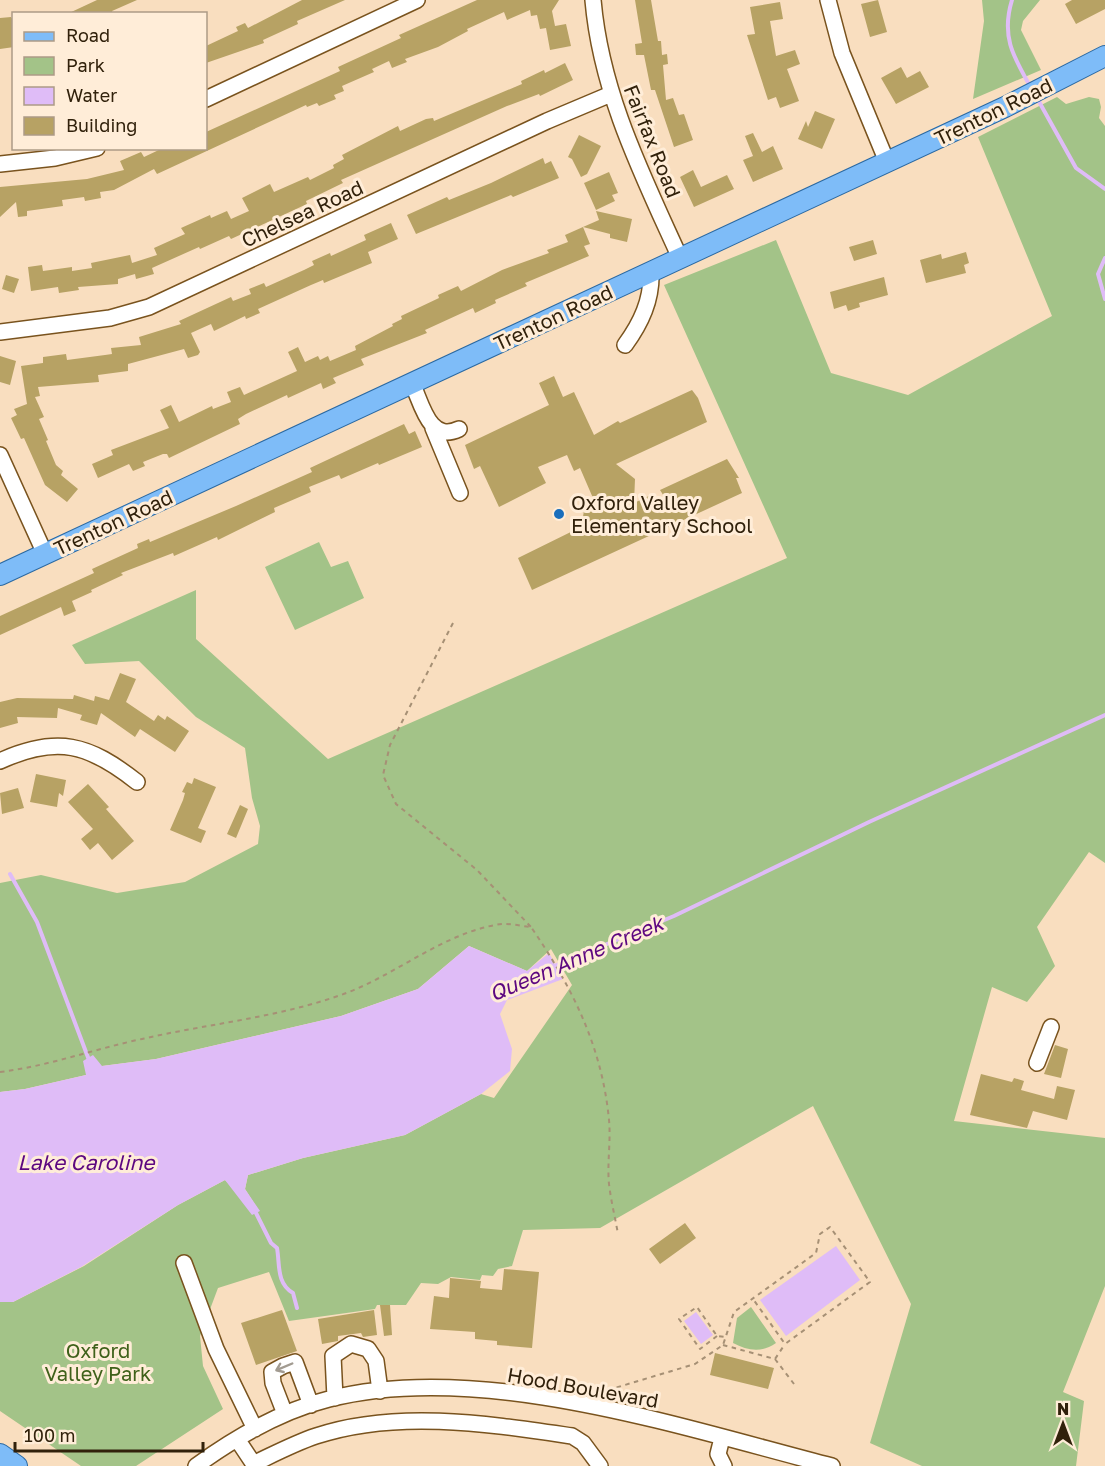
<svg xmlns="http://www.w3.org/2000/svg" width="1105" height="1466" font-family="'Golos Text',sans-serif">
<rect width="100%" height="100%" fill="#f9debf"/>
<path fill="#a3c388" d="M982,0H1040L1023,21L1021,30L1041,70L973,99L984,21Z
M1057,97L1066,104L1089,97L1099,99L1101,107L1099,118L1105,126V863L1089,852L1037,927L1055,966L1027,1002L992,987L954,1121L1105,1138V1286L1063,1392L1084,1401L1076,1466H922L870,1443L911,1304L813,1106L600,1228L523,1230L512,1266L498,1269L493,1276L482,1275L480,1280L451,1277L438,1284L421,1283L406,1305H377L375,1309L289,1321L269,1272L218,1288L200,1336L203,1366L223,1409L136,1466H81L0,1411V1302H13L84,1266L178,1205L225,1180L259,1211L245,1189L248,1175L303,1158L405,1135L481,1094L494,1098L572,985L551,949L527,971L469,946L418,989L341,1016L156,1059L102,1066L86,1075L25,1089L0,1092V883L41,875L117,893L185,882L258,844L260,826L252,798L245,748L196,717L139,661L85,664L72,645L196,590V639L328,759L787,558L664,285L776,240L831,373L908,395L1052,316L978,137Z
M319,542L331,567L348,561L364,598L295,630L265,567Z
M751,1307L776,1343C762,1353 748,1351 733,1343L737,1318Z"/>
<path fill="#dfbcf7" d="M469,946L527,971L549,953L563,979L507,1000L500,1014L512,1049L510,1071L481,1094L405,1135L303,1158L248,1175L245,1189L260,1211L252,1215L225,1180L178,1205L81,1267L13,1302H0V1092L25,1089L86,1075L83,1061L93,1055L102,1066L156,1059L341,1016L418,989Z
M836,1246L860,1280L786,1336L760,1300Z
M696,1312L713,1335L701,1344L684,1321Z"/>
<g fill="none" stroke-linecap="round" stroke-linejoin="round">
<path stroke="#dfbcf7" stroke-width="4" d="M1012,0C1001,36 1013,56 1030,86
M1037,98L1076,168L1105,189
M1105,258L1098,274L1105,299
M10,874L37,922L89,1060
M552,967L674,916L869,822L1105,715
M256,1213L271,1243L277,1248C280,1264 276,1283 293,1293L297,1308"/>
</g>
<path fill="#b7a264" d="M97,0H137L112,11L113,14H67Z
M302,0H345L297,21L298,24L263,40L264,43L206,63V46L238,31L236,27L245,23L248,28Z
M477,0H559L552,11L555,26L566,24L571,46L550,50L546,28L540,29L537,15L531,16L530,10L507,20L504,12L467,29L468,31L438,47L405,59L407,62L392,68L389,61L372,69L374,72L342,86L344,91L334,95L336,99L319,106L317,103L307,107L306,105L157,174L154,169L114,190L100,192L101,198L85,201L84,197L62,200L63,206L27,211V216L18,217L16,202L0,217V187L87,179L124,170L120,161L141,152L144,157L163,148H206V132L340,71L338,67L401,38L399,35Z
M635,0H651L658,41H661L662,55L667,54L668,64L663,65L666,100L673,98L679,115L684,114L693,140L674,147L655,90H651L644,55H636L635,44L642,43Z
M878,0L887,32L870,37L861,4Z
M1072,0H1105V9L1076,24L1065,4Z
M780,2L783,19L770,21L776,56L795,50L800,64L787,69L799,101L780,108L776,97L768,100L747,35L755,34L750,7Z
M11,17L14,22V47L0,49V18Z
M565,63L573,80L540,96L539,94L507,106L341,180L343,183L306,201L307,204L231,239L229,236L200,249L199,247L152,268L154,274L136,279L135,274L118,279V284L78,287L79,290L59,293L58,287L31,291L28,267L42,265L43,271L72,267V271L92,268L91,263L130,255L132,263L157,255L154,248L185,234L181,228L210,215L211,218L227,211L231,219L249,211L242,198L270,184L274,192L308,177L310,180L334,168L333,165L344,159L342,155L398,126L400,131L426,119L433,118L434,121L522,84L521,81L544,70L545,73Z
M901,67L907,78L920,71L929,87L896,104L881,78Z
M815,111L835,119L822,149L798,139L806,121L808,127Z
M753,133L762,152L773,146L783,169L753,182L743,160L753,156L745,136Z
M579,135L601,146L587,174L581,177L572,159L568,157Z
M543,158L545,164L551,161L559,178L513,197L511,195L416,234L407,215L447,197L449,200L491,183Z
M693,170L701,187L727,175L734,189L694,207L680,177Z
M609,172L618,193L612,195L615,201L596,210L584,183Z
M596,211L632,219L627,242L610,238V234L583,227L599,220Z
M391,223L398,239L368,252L372,263L324,283L323,280L311,285L258,309L260,313L246,319L245,316L214,331L211,324L191,333L200,352L198,355L188,358L184,349L128,364V371L98,375L99,382L38,387L40,396L35,397L44,417L39,419L48,440L46,441L56,465L63,471L61,475L78,489L67,502L45,485L24,438L21,439L11,418L17,415L14,409L27,404L21,366L43,363V357L66,354L67,360L105,355L112,354L111,348L141,345L139,337L181,324L179,321L231,297L233,301L251,294L249,289L264,283L266,287L304,270L314,265L312,261L330,253L331,256L366,240L364,235Z
M583,227L590,244L584,246L589,256L525,283L527,286L495,300L496,303L475,313L473,308L425,330L427,333L361,359L364,365L333,378L336,383L323,389L321,383L288,398L287,395L246,414L238,419L240,424L169,458L167,454H163L143,462L145,466L133,471L129,464L98,478L92,464L113,455L111,450L169,428L160,410L171,405L179,422L212,406L213,409L231,402L227,392L240,387L244,395L297,371L288,352L298,347L305,362L318,356L320,360L328,356L330,361L356,350L355,346L393,326L392,324L402,319L401,316L439,298L438,295L458,286L461,291L502,270L549,253L547,250L568,242L565,235Z
M873,240L877,254L854,261L849,247Z
M966,252L969,263L964,265L966,273L926,283L920,260L941,254L942,259Z
M6,275L19,279L14,293L2,289Z
M884,277L888,295L859,303L860,307L848,311L846,305L834,309L830,292Z
M0,356L16,361L10,385L0,382Z
M554,376L563,397L574,392L594,435L618,421L620,423L692,390L698,398L707,422L616,464L635,479L634,503L653,494L672,509L660,490L727,459L739,478H736L742,493L532,590L518,558L587,524L583,517L584,510L596,505L580,468L574,471L567,455L538,467L546,483L499,507L480,466L474,469L465,445L549,405L539,383Z
M404,424L409,434L415,431L422,447L379,465L378,463L341,479L339,475L309,487L311,492L274,508L275,512L218,540L217,537L174,556L173,553L121,573L123,575L91,590L92,592L72,601L76,611L64,616L61,607L0,635V616L94,573L92,569L138,548L137,544L149,539L150,542L236,506L312,472L310,468Z
M120,673L136,679L126,702L154,721L158,715L165,720L167,716L189,731L175,752L140,729L135,737L101,713L97,725L80,720L82,715L58,708L57,718L17,717L18,723L0,728V702L17,698L73,699L74,695L94,701L95,696L109,700Z
M36,774L66,780L63,796L59,793L57,807L30,802Z
M194,778L216,787L198,828L206,831L201,843L170,830L183,800L185,793L182,792L187,782L192,784Z
M88,784L109,807L106,809L134,841L112,860L98,843L90,850L81,839L93,829L68,802Z
M18,788L24,808L2,814L0,793Z
M240,805L248,809L236,838L227,834Z
M1055,1045L1068,1049L1061,1078L1044,1074Z
M981,1074L1012,1082L1014,1078L1024,1081L1021,1090L1054,1099L1057,1086L1075,1090L1067,1120L1033,1111L1027,1128L970,1115Z
M685,1223L696,1238L660,1264L649,1249Z
M504,1269L539,1272L532,1348L497,1345V1341L475,1339V1332L430,1329L434,1296L449,1298L450,1278L481,1281L480,1288L502,1290Z
M380,1305H390L392,1335L384,1336Z
M282,1310L297,1351L256,1365L241,1323Z
M374,1310L377,1335L363,1337L361,1333L338,1336V1341L322,1344L318,1319Z
M715,1353L774,1368L768,1389L710,1375Z"/>
<g fill="none" stroke-linecap="round" stroke-linejoin="round">
<g stroke="#79531e" stroke-width="18">
<path id="minor" d="M593,0C601,93 642,174 680,258
M828,0L842,53L887,162
M206,99L417,0
M0,164L55,158L97,148
M0,332L110,318L149,307L547,121L611,94
M625,345C641,323 652,300 651,272
M412,383C422,404 429,443 459,429
M433,428L460,493
M0,455L45,554
M0,761C57,735 89,744 137,782
M1037,1063L1051,1027
M184,1263L216,1349L255,1429
M335,1398L333,1356L351,1344L368,1349L376,1361L380,1391
M285,1414L273,1383L272,1372L283,1366L295,1362L311,1405
M722,1438L718,1454L724,1466
M237,1439L255,1466
M253,1464C274,1454 295,1443 316,1436C397,1409 490,1424 572,1436L583,1443L600,1466
M196,1466C236,1437 280,1411 329,1399C481,1360 683,1428 832,1466"/>
</g>
<g stroke="#2b69a2" stroke-width="22">
<path id="major" d="M0,575L1005,107L1105,56
M0,1454L17,1466"/>
</g>
<path stroke="#a69075" stroke-width="2" stroke-dasharray="4.5 4.5" stroke-linecap="butt" d="M453,623L390,745L383,775L396,804L477,870L531,927
M0,1072C49,1066 94,1049 142,1039C207,1024 274,1018 338,996C392,978 438,936 495,925C507,922 519,926 531,927C572,987 602,1046 609,1120C611,1141 607,1163 609,1184C611,1201 615,1217 618,1234
M717,1336L700,1349L679,1319L697,1307L717,1336L725,1337
M723,1345L775,1359L785,1344
M775,1359L794,1384
M608,1390L695,1364L723,1345L734,1312L816,1253L820,1234L830,1227L870,1282L785,1344L753,1299"/>
<use href="#minor" stroke="#fff" stroke-width="15"/>
<use href="#major" stroke="#7ebcf8" stroke-width="20"/>
</g>
<defs><path id="oneway-shaft" d="M-6 0H5M1.5-3L5.5 0L1.5 3" fill="none" stroke-width="1.6" stroke-linecap="round" stroke-linejoin="round" transform="scale(1.5)"/></defs>
<use stroke="#a29b91" href="#oneway-shaft" transform="translate(284 1367) rotate(157)"/>
<circle fill="#1a6ebc" stroke="#ffedd8" stroke-width="2" cx="559" cy="514" r="6"/>
<g text-anchor="middle" dominant-baseline="central" stroke-width="6" stroke-linejoin="round" paint-order="stroke">
<g font-size="20" fill="#31210b" stroke="#ffedd8">
<text transform="translate(993 111) rotate(-26)">Trenton Road</text>
<text transform="translate(653 141) rotate(68)">Fairfax Road</text>
<text transform="translate(302 213) rotate(-25)">Chelsea Road</text>
<text transform="translate(553 317) rotate(-25)">Trenton Road</text>
<text transform="translate(113 522) rotate(-25)">Trenton Road</text>
<text transform="translate(583 1387) rotate(10)">Hood Boulevard</text>
</g>
<g font-size="20" fill="#31210b" stroke="#ffedd8" text-anchor="start">
<text x="571" y="502">Oxford Valley<tspan x="571" dy="23">Elementary School</tspan></text>
</g>
<g font-size="20" fill="#3f611a" stroke="#ffedd8">
<text x="98" y="1350">Oxford<tspan x="98" dy="23">Valley Park</tspan></text>
</g>
<g font-size="21" font-style="italic" fill="#5d0780" stroke="#ffedd8">
<text transform="translate(576 958) rotate(-23)">Queen Anne Creek</text>
<text x="86" y="1162">Lake Caroline</text>
</g>
</g>
<rect x="12" y="12" width="195" height="138" fill="#ffedd8" stroke="#ad9b86" stroke-width="1.5"/>
<rect x="24" y="32" width="30" height="9" fill="#7ebcf8" stroke="#ad9b86" stroke-width="1.5"/>
<text x="66" y="42" font-size="18" fill="#31210b">Road</text>
<rect x="24" y="57" width="30" height="18" fill="#a3c388" stroke="#ad9b86" stroke-width="1.5"/>
<text x="66" y="72" font-size="18" fill="#31210b">Park</text>
<rect x="24" y="87" width="30" height="18" fill="#dfbcf7" stroke="#ad9b86" stroke-width="1.5"/>
<text x="66" y="102" font-size="18" fill="#31210b">Water</text>
<rect x="24" y="117" width="30" height="18" fill="#b7a264" stroke="#ad9b86" stroke-width="1.5"/>
<text x="66" y="132" font-size="18" fill="#31210b">Building</text>
<g transform="translate(1063 1424)" stroke="#ffedd8" stroke-width="4.5" paint-order="stroke">
<path d="M0-4.5L10 22L0 15L-10 22Z" fill="#31210b"/>
<text y="-9" font-size="16" font-weight="bold" text-anchor="middle" fill="#31210b">N</text>
</g>
<path d="M15 1442v9h188v-9" fill="none" stroke="#31210b" stroke-width="3"/>
<text x="24" y="1442" font-size="18" fill="#31210b" stroke="#ffedd8" stroke-width="4.5" paint-order="stroke">100 m</text>
</svg>
